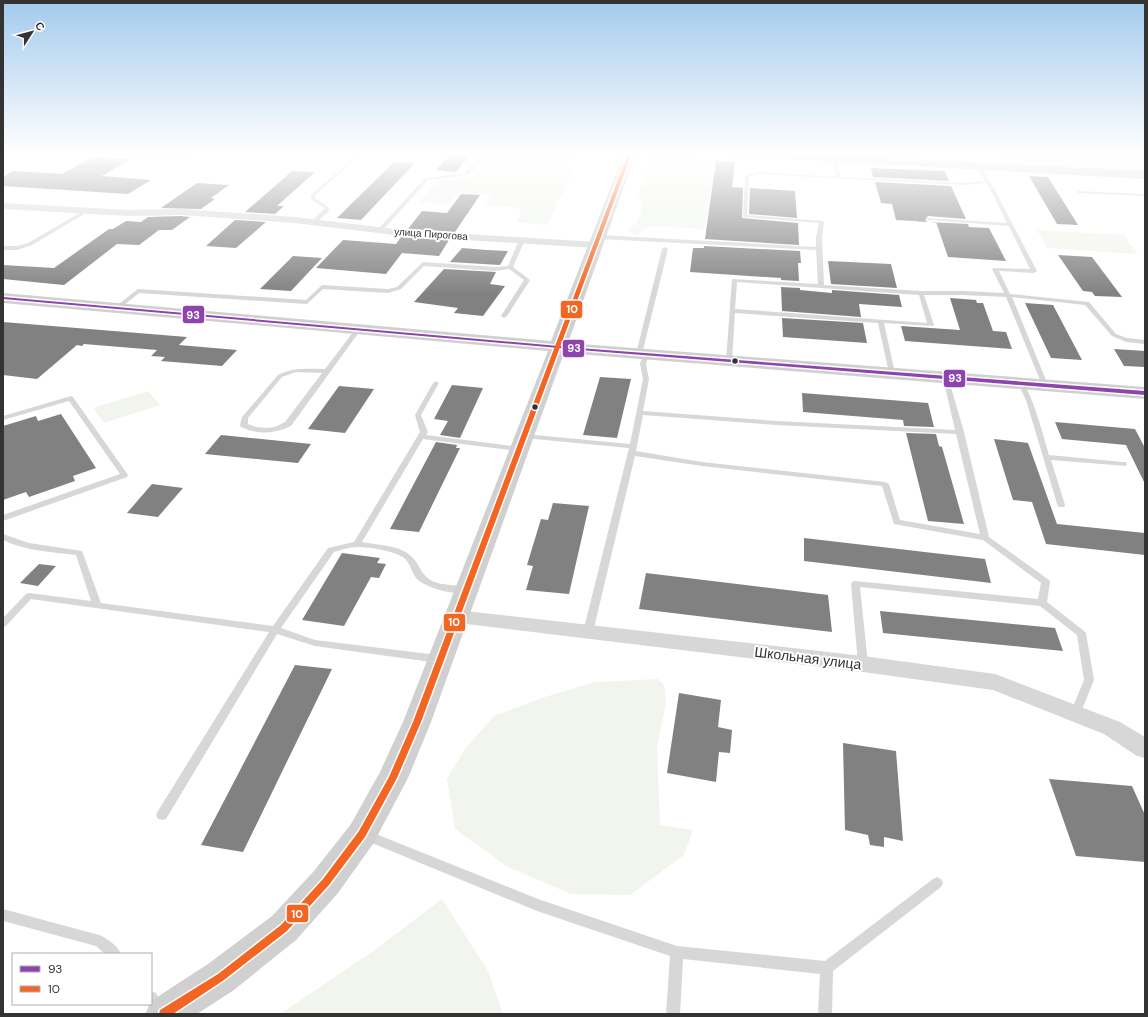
<svg xmlns="http://www.w3.org/2000/svg" width="1148" height="1017" font-family="'DM Sans',sans-serif">
<rect width="100%" height="100%" fill="#fff"/>
<path fill="#f1f5ed" d="M505,153H580L578,156L567,164L568,168L573,171L547,225L516,222L522,208L485,205L492,195L458,193L449,204L420,202L438,180L474,177L492,156Z
M1022,153H1094L1139,155L1145,157V171C1118,170 1030,171 1013,156Z
M659,155L686,157L713,162V191L704,229L655,226L645,228L637,235L627,231C640,220 641,217 642,199L638,196L651,156Z
M1037,230L1124,235L1138,254L1047,248Z
M148,391L160,405L104,423L93,408Z
M658,679L664,685L666,703L657,747L660,825L693,830L684,855L630,895L571,894L508,867L455,829L447,779L465,749L494,716L545,697L595,682Z
M442,899L488,971L503,1014H283V1012L372,952Z"/>
<path fill="#818181" d="M452,153H471L456,172L436,170Z
M93,157L131,159L102,176L151,180L128,194L3,186V177L13,171L62,174Z
M716,161L735,162L732,187L743,188L742,218L798,223L799,245L705,239Z
M394,162L415,163L361,220L337,218Z
M871,168L945,171L949,181L873,177Z
M292,171L315,172L277,206H284L275,214L245,212Z
M1029,176L1048,177L1078,225L1057,224Z
M875,182L951,186L966,219L928,216L925,220L928,222L968,224L969,227L989,228L1006,261L948,257L936,222L896,220L892,204L881,203Z
M197,183L229,185L211,198L215,199L201,209L161,208Z
M750,188L795,191L797,218L749,214Z
M461,194L480,195L455,232L408,229L422,211L447,213Z
M181,216L190,217L172,230H159L139,245L117,244L64,285L3,279V265L54,268L109,229H113L126,221L141,222L148,217Z
M235,220L266,222L236,248L206,246Z
M401,237L449,240L439,256L402,253L386,274L316,268L343,240L396,244Z
M704,246L800,251L801,263H798L799,281L781,280V278L690,272L693,248H704Z
M462,248L487,250L508,251L500,265L450,262Z
M1058,255L1092,257L1122,297L1095,296L1092,292L1083,291Z
M293,256L322,258L291,291L260,289Z
M828,261L891,264L897,288L831,284Z
M444,269L496,272L490,284L505,286L483,316L454,313L458,308L414,302Z
M781,287L800,288V290L832,293V290L899,295L902,307L859,304L861,317L782,311Z
M950,298L976,300L977,303H983L993,331L1006,332L1012,349L905,341L901,326L960,330Z
M1025,303L1053,305L1082,360L1051,358Z
M782,318L863,323L867,343L783,337Z
M3,322L187,337L179,345L237,350L222,366L161,361L165,357L151,356L157,350L84,344L82,346L77,345L37,379L3,375Z
M1114,349L1145,351V367L1124,366Z
M600,377L631,379L617,438L583,435Z
M452,385L483,388L460,438L440,435L448,421L434,419Z
M339,386L374,389L345,433L308,429Z
M802,393L928,403L934,427L904,426L903,420L803,412Z
M61,414L96,468L73,476L75,481L29,497L26,492L3,500V426L36,416L38,421Z
M1055,422L1135,429L1145,448V484L1126,445L1062,439Z
M906,433L936,434L939,446L942,447L964,524L928,521Z
M221,435L311,444L298,463L205,454Z
M994,439L1028,443L1057,524L1145,533V555L1046,544L1032,502L1013,500Z
M436,442L457,445L456,448H460L419,532L390,529Z
M152,484L183,488L158,517L127,513Z
M553,503L589,506L569,594L526,590L533,566L527,565L541,519L548,520Z
M804,538L985,559L991,583L804,561Z
M342,553L380,558L377,563L386,564L379,578L371,577L344,626L302,620Z
M39,564L56,566L38,586L20,583Z
M646,573L828,595L832,632L639,609Z
M880,611L1055,628L1063,651L883,633Z
M295,665L332,669L243,852L201,845Z
M679,693L721,700L718,727L732,730L730,753L719,752L716,782L667,773Z
M843,743L896,751L903,841L884,837V847L870,845L868,835L845,830Z
M1049,779L1132,786L1145,815V862L1076,856Z"/>
<g fill="none" stroke-linecap="round" stroke-linejoin="round">
<path fill="#d7d7d7" fill-rule="evenodd" d="M76,153H96L191,157L193,158L191,159L78,154Z
M359,153H363L315,195V198L329,208L328,212L317,222H313V220L325,208L311,199V195Z
M483,153H487L468,175L428,180L383,230H379V228L425,178L465,173Z
M999,153C1007,152 1017,162 1020,169H1016L1012,162Z
M834,157L836,158L841,177L963,183L985,181L976,166L980,165L996,192L1037,271L1034,273L999,271L1010,294L1089,302L1116,334L1127,338L1145,340V344L1126,342L1112,336L1085,305L1012,297L1048,385L1045,387L1042,385L1006,297L963,295H924L934,325L933,326L884,323L895,373L894,374L892,375L889,373L878,323L735,313L732,361L729,363L726,361L732,279L818,284L816,250L599,239L596,237L599,235L816,247V237L819,223L743,217L745,176L757,172L836,177L832,158ZM757,174L963,185L987,183L1007,223L928,218L926,219L928,220L1009,226L1030,269L993,268L992,269L1004,293L963,291H921L824,285L822,237L824,222L822,221L747,215L749,177ZM737,282L919,295L927,323L735,309Z
M1077,191L1145,194V196L1079,193H1077Z
M85,210L89,211L32,245L17,250H3V246H17L28,243Z
M522,238L525,240L513,267L530,280L507,316L504,318L501,316L524,280L509,269L495,271L424,266L401,289L388,293L323,289L307,304L139,293L119,309L114,308L138,289L306,300L322,285L388,289L397,287L423,262L495,267L508,266L519,240Z
M665,247L668,249L642,354L641,355H637L636,354L662,249Z
M359,326L362,328L291,426C275,434 258,435 241,427L240,425L242,417L278,375C293,367 309,369 325,369L357,327ZM296,372L322,373L285,422L275,427L266,428L256,427L248,424V418L282,377Z
M646,352L649,354L646,364L649,379L643,411L777,421L955,430L943,378L946,376L948,377L964,432L989,537L1049,580L1050,582L1047,602L1084,631L1086,633L1094,680L1079,717L1075,718L1071,717L1070,714L1084,680L1077,635L1040,606L860,587L868,664L866,667L863,668L860,667L858,664L851,584L852,582L855,581L1038,599L1041,583L983,540L894,524L882,486L702,466L635,456L593,632L591,634H585L583,632L629,448L524,438L520,436L524,434L630,444L643,379L640,364L643,354ZM643,415L777,425L956,434L980,534L900,520L889,484L885,482L702,462L636,451Z
M436,381L439,383L421,415L428,432L426,435L519,447L523,449L519,451L423,439L362,542C377,545 401,545 412,557C420,565 421,575 432,581C443,586 456,584 468,588L469,590L468,592C455,596 425,588 416,578C411,571 410,562 403,557C393,551 370,547 358,547C350,547 341,550 334,552L281,628L315,640L438,655L441,656L443,659L441,662L438,663L315,646L277,634L166,819L162,820L158,819L156,815L158,811L269,632L31,599L6,626L3,627V618L26,594L29,593L91,601L76,555C52,552 25,551 3,540V534L29,543L82,551L101,603L273,626L328,548L354,542L420,432L415,415L433,383Z
M1021,382C1031,387 1045,442 1049,455L1123,462H1126L1127,464L1126,466L1051,460L1065,505L1064,507H1058L1026,400L1018,384Z
M71,396L73,397L128,475L127,477L3,521V515L120,474L69,401L3,420V416Z
M366,830L538,899L677,946L825,961L933,879L937,877L941,879L943,883L941,887L833,971L832,1014H818L820,974L683,959L680,1014H666L670,956L537,911L362,839L360,835L362,831Z
M3,909L99,935C107,938 118,946 121,954H105L96,946L3,921Z
M151,991L156,993L167,1014H153L147,1004H151Z"/>
<path fill="#d7d7d7" fill-rule="evenodd" d="M3,203L128,210L181,209L295,217L403,230L596,242L601,245L596,248L403,236L295,223L181,215L128,216L3,209Z
M457,610L863,656L995,674L1120,722L1145,737V758L1137,756L1104,734L993,690L863,672L450,622L447,617L450,612Z"/>
<path fill="#d0d0d0" fill-rule="evenodd" d="M624,153H636L568,343L1145,387V399L564,353L431,722L408,778L373,844L338,893L296,940L234,990L197,1014H145L150,1004H151V1001L208,964L272,916L314,871L351,824L380,772L403,722L548,351L3,303V293L551,341Z"/>
<path fill="#cacaca" fill-rule="evenodd" d="M727,153H788L1145,171V179L733,156L729,155Z"/>
<g stroke="#fff" stroke-width="3">
<path id="bus-1" d="M3,297L592,349L1145,391V395L592,351L3,299Z"/>
</g>
<g stroke="#fff" stroke-width="3">
<path id="bus-2" d="M628,153H632L421,722L397,778L365,837L329,885L287,931L224,980L173,1014H159L160,1010L218,974L281,925L323,879L359,831L389,777L413,722Z"/>
</g>
<use href="#bus-1" fill="#8e44ad" fill-rule="evenodd"/>
<use href="#bus-2" fill="#f26522" fill-rule="evenodd"/>
</g>
<linearGradient id="sky" x2="0" y2="1"><stop stop-color="#a3caec"/><stop offset="0.52" stop-color="#fff"/><stop offset="1" stop-color="#fff" stop-opacity="0"/></linearGradient>
<rect width="1148" height="295" fill="url(#sky)"/>
<g fill="#333" stroke="#fff" stroke-width="1.5">
<circle cx="735" cy="361" r="3.5"/>
<circle cx="535" cy="407" r="3.5"/>
</g>
<g text-anchor="middle" dominant-baseline="central" stroke-width="4" stroke-linejoin="round" paint-order="stroke">
<g font-size="10" fill="#333" stroke="#fff">
<text transform="translate(431 234) rotate(4)">улица Пирогова</text>
</g>
<g font-size="14" fill="#333" stroke="#fff">
<text transform="translate(808 658) rotate(7)">Школьная улица</text>
</g>
</g>
<g stroke="#fff" stroke-width="1.5">
<rect x="560" y="300" width="23" height="19" rx="4" fill="#f26522"/>
<rect x="182" y="305" width="23" height="19" rx="4" fill="#8e44ad"/>
<rect x="562" y="339" width="23" height="19" rx="4" fill="#8e44ad"/>
<rect x="943" y="369" width="23" height="19" rx="4" fill="#8e44ad"/>
<rect x="443" y="613" width="23" height="19" rx="4" fill="#f26522"/>
<rect x="286" y="904" width="23" height="19" rx="4" fill="#f26522"/>
</g>
<g font-size="11" text-anchor="middle" font-weight="bold" fill="#fff">
<text x="572" y="313">10</text>
<text x="193" y="319">93</text>
<text x="574" y="352">93</text>
<text x="955" y="382">93</text>
<text x="454" y="626">10</text>
<text x="297" y="918">10</text>
</g>
<rect width="1148" height="1017" fill="none" stroke="#333333" stroke-width="8"/>
<rect x="12" y="953" width="140" height="52" fill="#ffffff" stroke="#adadad"/>
<rect x="20" y="966" width="20" height="6" fill="#8e44ad" stroke="#adadad"/>
<text x="48" y="973" font-size="12" fill="#333333">93</text>
<rect x="20" y="986" width="20" height="6" fill="#f26522" stroke="#adadad"/>
<text x="48" y="993" font-size="12" fill="#333333">10</text>
<g transform="translate(32 32) rotate(54)" stroke="#ffffff" stroke-width="3" paint-order="stroke">
<path d="M0-3L7 15L0 10L-7 15Z" fill="#333333"/>
<text y="-6" font-size="11" font-weight="bold" text-anchor="middle" fill="#333333">С</text>
</g>
</svg>
